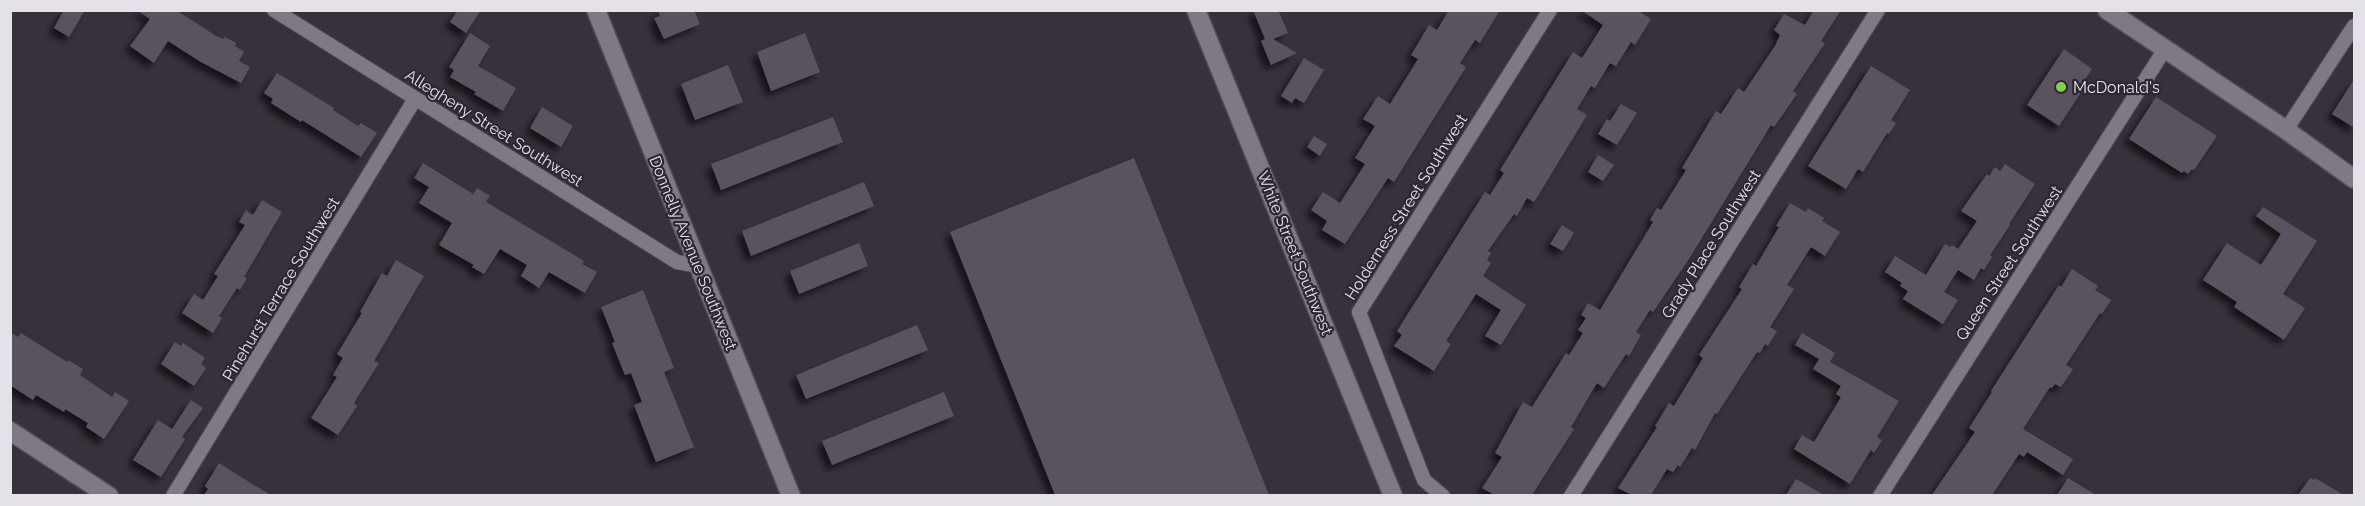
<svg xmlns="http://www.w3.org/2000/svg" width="2365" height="506" font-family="Raleway,sans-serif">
<defs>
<filter id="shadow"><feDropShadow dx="-5.5" dy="5.5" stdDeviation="3" flood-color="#0009"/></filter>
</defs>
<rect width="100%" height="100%" fill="#38313c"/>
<path fill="#5a525e" filter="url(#shadow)" d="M64,10H85L69,37L54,28Z
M137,10H176L216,36L224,39L225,37L236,43L235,46L244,52L239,61L250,67L241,83L201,62L168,41L154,63L130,46L150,19Z
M458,10H481L466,33L450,22Z
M658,10H694L700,24L664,39L654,18L660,16Z
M1253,10H1278L1288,33L1273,39L1297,53L1271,65L1261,41L1265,39Z
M1449,10H1500L1480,43L1475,40L1460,63L1466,67L1394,182L1388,178L1345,244L1322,230L1327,221L1311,210L1323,192L1340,203L1365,164L1355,158L1375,126L1363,119L1378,96L1390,104L1418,59L1411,55L1429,25L1437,30Z
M1581,10H1637L1651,19L1635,45L1631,42L1616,66L1610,63L1595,88L1591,86L1577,109L1587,115L1541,191L1534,202L1527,198L1517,216L1514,214L1488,251L1491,253L1487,260L1491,263L1483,276L1526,305L1501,345L1485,336L1501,310L1476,294L1446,341L1451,344L1434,371L1394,346L1402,335L1397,331L1485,192L1490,195L1504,173L1500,170L1573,52L1582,58L1603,25Z
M1814,10H1841L1821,41L1825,43L1793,91L1797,94L1774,127L1771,125L1689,259L1653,312L1650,310L1636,332L1641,335L1629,356L1626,354L1604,388L1597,383L1571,427L1574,429L1532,495H1494L1482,488L1502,457L1495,453L1523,402L1532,407L1566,353L1569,355L1583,333L1578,330L1586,318L1581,315L1588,303L1600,310L1653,222L1650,220L1657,208L1661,210L1686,170L1682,168L1716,111L1721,114L1738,88L1744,92L1775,46L1780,35L1774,30L1784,14L1805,25Z
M470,33L490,46L478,66L516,88L503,111L474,94L476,92L450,77L454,70L449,67Z
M805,33L820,72L771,91L757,52Z
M2064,49L2092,69L2081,86L2084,88L2059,126L2027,105Z
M1304,58L1324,70L1304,103L1295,98L1292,103L1281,96Z
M728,65L743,102L695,120L681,84Z
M1871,66L1910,90L1891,120L1896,123L1889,134L1887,133L1863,172L1858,169L1846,189L1808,166Z
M277,73L334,108L333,110L358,126L361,123L377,133L361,157L302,120L301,122L271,103L273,99L264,93Z
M2355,78V128L2332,114Z
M2156,97L2217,136L2194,170L2192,169L2188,174L2184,171L2182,173L2129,139Z
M1621,104L1637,113L1617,145L1598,134L1607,119L1610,121Z
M542,107L573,126L561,147L530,128Z
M833,117L843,142L721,190L711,164Z
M1314,136L1327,144L1320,156L1307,147Z
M1598,155L1614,165L1603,181L1588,172Z
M1134,158L1269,495H1055L950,232Z
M423,163L473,194L477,188L490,196L486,202L584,261L582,264L597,272L585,293L549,272L539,288L521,276L527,265L500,249L484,274L472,267L474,265L439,245L452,223L419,203L429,187L414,178Z
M2005,164L2035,184L2009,224L2010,225L1990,255L1992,257L1984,270L1981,268L1974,280L1958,270L1944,292L1958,300L1943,324L1903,299L1908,291L1900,286L1902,283L1885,272L1895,256L1926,275L1945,244L1950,247L1952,245L1958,249L1977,221L1961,211L1987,174L1989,176L1995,167L2000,171Z
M864,182L874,206L751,256L742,231Z
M262,200L282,212L244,277L247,278L240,290L237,288L219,316L222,318L213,333L182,313L194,294L203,300L218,276L214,274L245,225L239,222L246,210L253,215Z
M1790,203L1806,212L1808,208L1824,218L1822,221L1840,232L1825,256L1811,247L1787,285L1794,289L1770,327L1777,331L1768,346L1765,344L1760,353L1757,352L1717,414L1715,413L1695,450L1692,448L1680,467L1678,465L1673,472L1667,469L1651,495H1632L1618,488L1657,427L1655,426L1669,403L1674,406L1703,358L1699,355L1742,289L1739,287L1753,264L1756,266L1779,227L1776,226Z
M2263,207L2317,241L2283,294L2305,308L2284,340L2234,307L2237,302L2203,280L2227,243L2261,265L2281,234L2256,216Z
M1562,225L1574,233L1563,251L1550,244Z
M859,243L868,266L799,294L790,271Z
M396,260L424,276L374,361L379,363L354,403L357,406L338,435L311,418L337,377L333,375L343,358L337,354L362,313L360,312L382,273L387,276Z
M2072,269L2098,286L2095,290L2111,300L2102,314L2100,313L2066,365L2073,369L2061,387L2055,384L2052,388L2050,387L2023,429L2073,459L2063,475L2027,452L2024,457L2019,454L1992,495H1932L1975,432L1969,428L1992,392L1991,391L2059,285L2061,287Z
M643,290L674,368L664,372L694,447L656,462L634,405L642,402L631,373L625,375L612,343L615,342L601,307Z
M917,325L928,350L806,399L796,375Z
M10,332L18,337L21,333L67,362L68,360L83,369L80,375L112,397L115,392L129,401L104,439L86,427L88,423L65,409L64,412L36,395L33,400L10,385Z
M1802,333L1835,353L1830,362L1899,401L1877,437L1882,440L1874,453L1871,450L1850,484L1794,449L1802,435L1814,442L1841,397L1836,394L1841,386L1813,369L1819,359L1795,345Z
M175,342L181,346L183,343L205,358L201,364L206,368L194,386L161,364Z
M944,392L954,416L832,465L822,441Z
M191,400L203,408L182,437L185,439L161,477L133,460L158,420L172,429Z
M219,463L244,479L271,495H204L208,489L205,486Z
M2068,478L2096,495H2057Z
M2310,478L2314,480L2315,478L2344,495H2298Z
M1796,479L1824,495H1786Z"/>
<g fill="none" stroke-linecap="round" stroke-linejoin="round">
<g stroke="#534d56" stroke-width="16">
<path id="street" d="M274,10L677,262L699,266
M2286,130L2354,26
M173,496L415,99
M1443,496L1424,480L1359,312L1550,10
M1571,496L1878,10
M1880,496L2165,49"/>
</g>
<g stroke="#534d56" stroke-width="21">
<path id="secondary" d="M596,10L791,496
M1196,10L1393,496
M2107,10L2286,130L2354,179
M10,431L109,496"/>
</g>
<use href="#street" stroke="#817885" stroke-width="14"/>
<use href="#secondary" stroke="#817885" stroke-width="18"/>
</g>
<circle fill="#84d04e" stroke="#2e2732" stroke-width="2" cx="2061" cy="87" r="6"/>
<g text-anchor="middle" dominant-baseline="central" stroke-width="4.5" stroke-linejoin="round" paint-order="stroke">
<g font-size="16" fill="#e5e1e8" stroke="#2e2732" text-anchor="start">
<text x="2073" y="87">McDonald's</text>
</g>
<g font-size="16" fill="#e5e1e8" stroke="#2e2732">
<text transform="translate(494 128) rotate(32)">Allegheny Street Southwest</text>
<text transform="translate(1406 207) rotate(-58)">Holderness Street Southwest</text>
<text transform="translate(1711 244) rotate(-58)">Grady Place Southwest</text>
<text transform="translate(693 253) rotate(68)">Donnelly Avenue Southwest</text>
<text transform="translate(1295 253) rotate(68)">White Street Southwest</text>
<text transform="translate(2009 263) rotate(-57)">Queen Street Southwest</text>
<text transform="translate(281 289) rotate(-59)">Pinehurst Terrace Southwest</text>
</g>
</g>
<rect width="2365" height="506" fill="none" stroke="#e5e1e8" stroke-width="24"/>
</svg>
